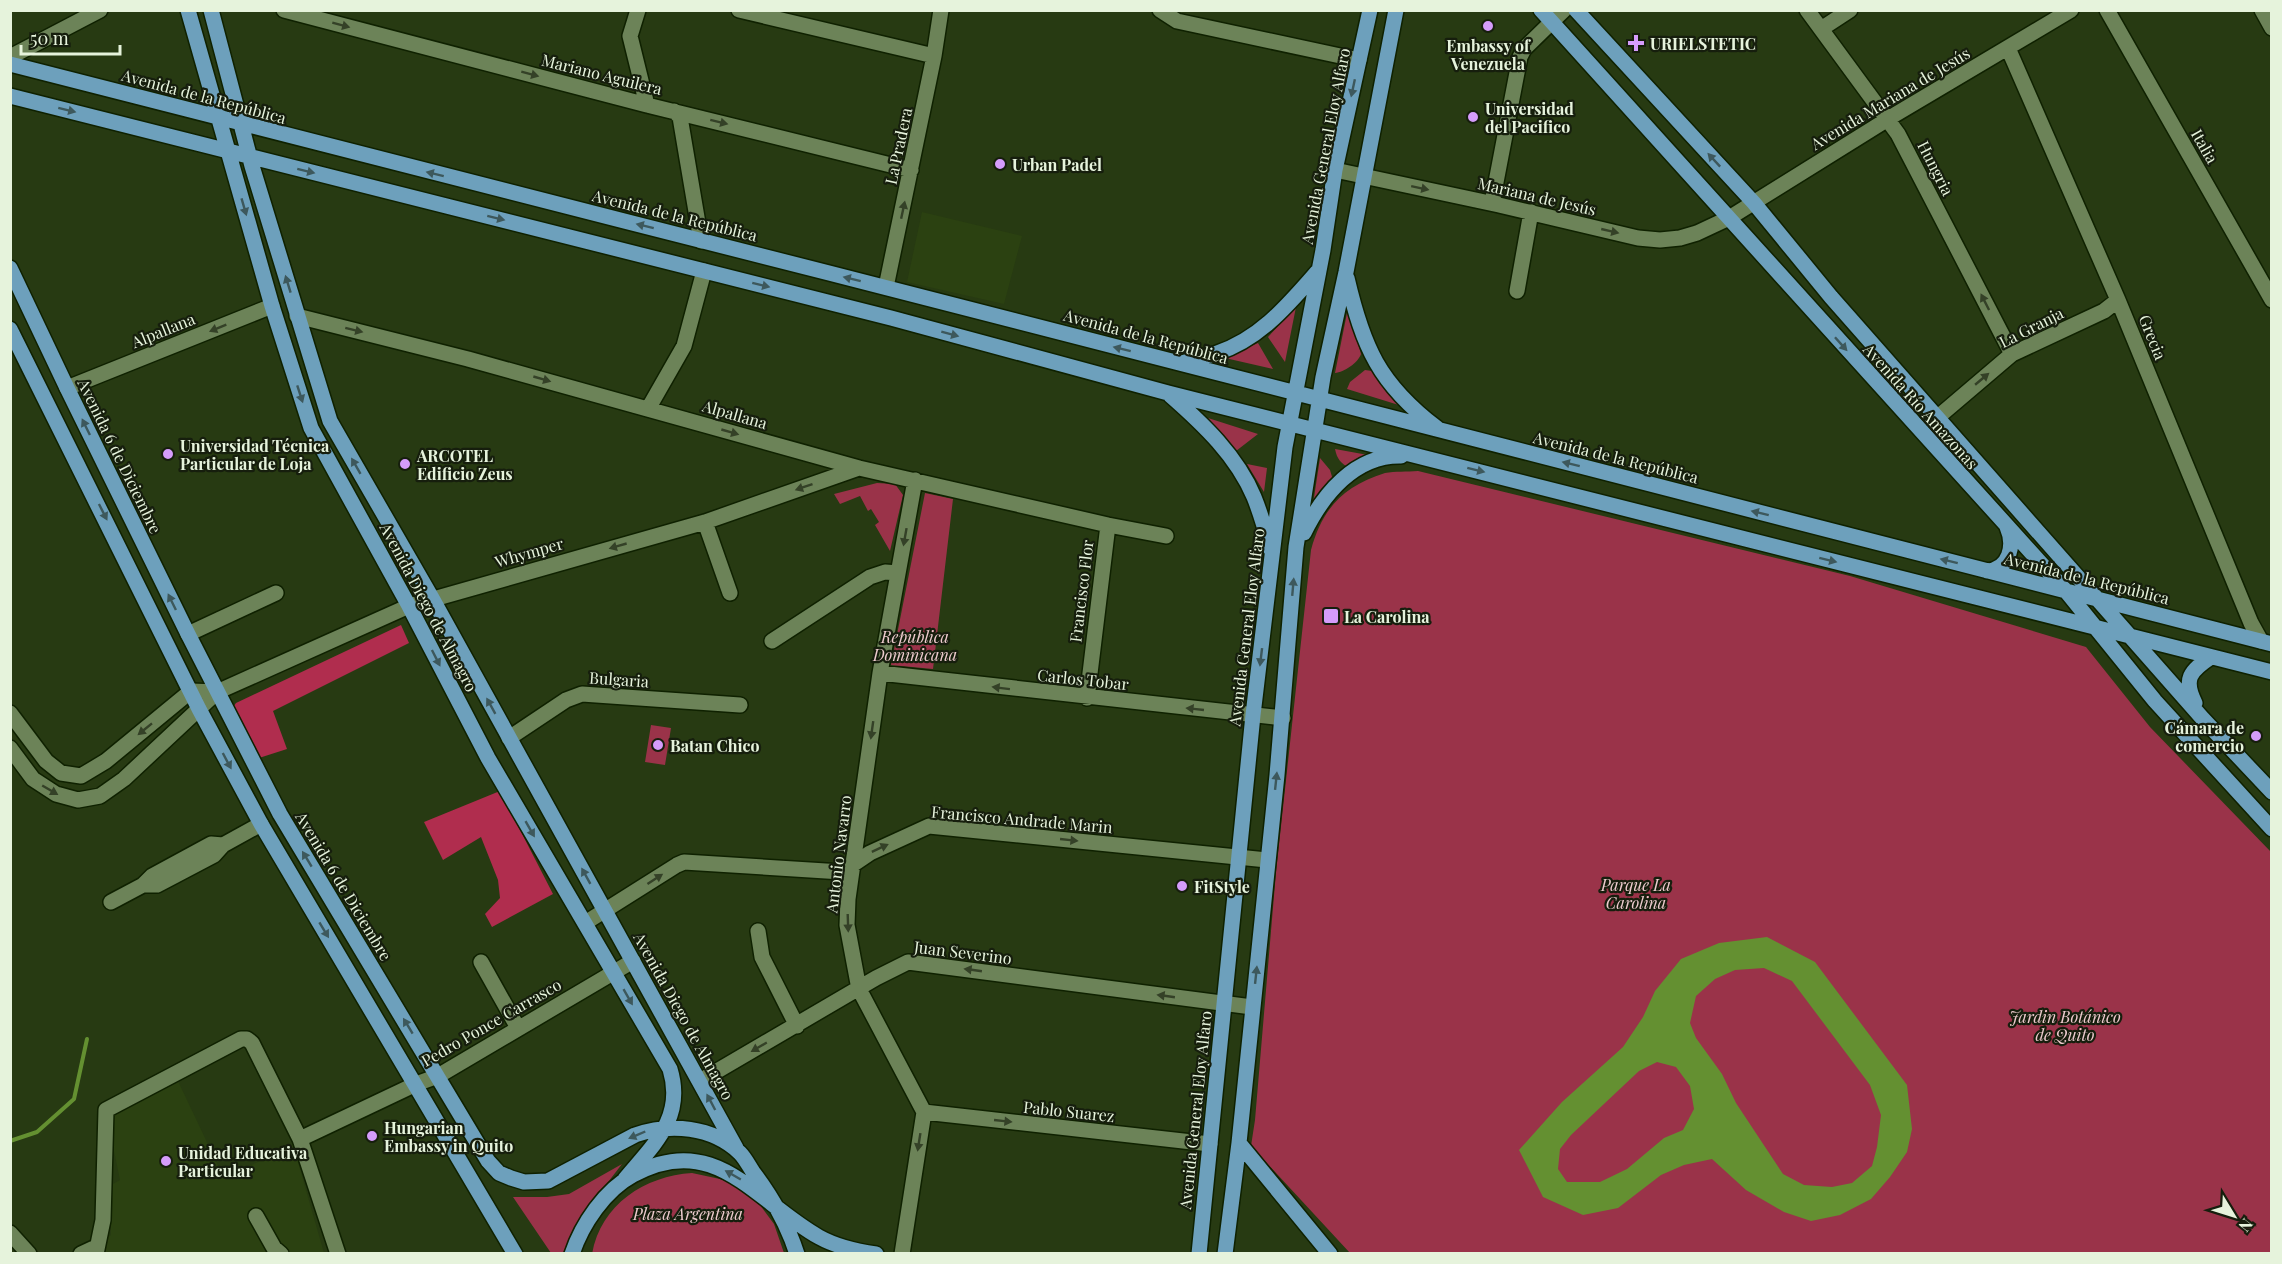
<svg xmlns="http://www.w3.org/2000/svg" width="2282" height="1264" font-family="'Playfair Display',serif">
<rect width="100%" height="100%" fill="#273a12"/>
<path fill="#2b4111" d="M922,212L1022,236L1004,304L907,282Z
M177,1079L224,1178L293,1145L324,1253L100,1254L105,1239L111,1235V1185L120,1180L107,1117Z"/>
<path fill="#9a3349" d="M1296,307L1285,362L1268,337Z
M1348,308L1361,354C1358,363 1344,372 1335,373Z
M1258,343L1273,369L1225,358Z
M1365,370L1372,371L1402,406L1347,389L1350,382Z
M1208,418L1258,434L1236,451Z
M1335,449L1379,457L1350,468C1341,464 1337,459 1335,449Z
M1320,458L1330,470L1333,480L1313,504Z
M1247,464L1267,468L1264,492Z
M1418,471L1850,576L2086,647L2150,727L2271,852V1253H1350L1251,1146L1255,1120L1276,872L1311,550C1322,509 1343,486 1385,473C1395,471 1407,472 1418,471Z
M877,483L895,484L903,495L890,551L875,525L879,522L871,509L868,511L860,496L840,504L834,494Z
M925,493L953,499L933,669L891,665Z
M651,725L671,728L665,765L645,762Z
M622,1164L578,1221L563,1253H551L513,1197H547L569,1194Z
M692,1173L720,1179L734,1184L757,1201L774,1224L784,1253L592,1254C601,1204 645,1176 692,1173Z"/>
<path fill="#b02d4e" d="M401,625L409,643L273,711L287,749L259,758L231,710L236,703Z
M500,791L553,894L492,927L485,914L500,898L498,880L481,837L443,860L424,822Z"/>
<path fill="#649031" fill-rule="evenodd" d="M1767,937L1815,962L1907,1085L1912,1129L1907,1152L1890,1177L1871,1199L1840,1215L1811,1221L1784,1212L1746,1190L1712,1159L1684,1165L1661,1175L1618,1208L1583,1215L1543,1197L1519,1150L1562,1102L1623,1047L1643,1017L1655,991L1681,959L1719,943ZM1764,968L1792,981L1870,1085L1881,1115L1877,1147L1872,1166L1852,1183L1832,1187L1804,1185L1783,1174L1736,1103L1722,1074L1696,1038L1690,1023L1696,996L1715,979L1735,970ZM1657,1062L1676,1067L1690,1086L1694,1109L1683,1130L1664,1138L1627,1169L1600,1182H1567L1558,1169L1560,1149L1571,1135L1639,1071Z"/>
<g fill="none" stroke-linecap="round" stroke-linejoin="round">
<path stroke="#649031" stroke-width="4" d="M10,1141L37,1132L74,1099L87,1039"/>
<g stroke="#0f2100" stroke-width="18">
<path id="minor" d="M284,10L647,105L911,170
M638,10L630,36L647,105
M739,10L934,56
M1160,10L1177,21L1359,60
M1807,10L1898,134L2012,354
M2107,10L2272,300
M2262,10L2272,28
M1821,29L1850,10
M2008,48L2118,300L2251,623L2261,641
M10,57L100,10
M674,111L680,117L681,123L701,241
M1335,170L1499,205L1638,238L1660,240L1680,238L1697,233L1729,218L1896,114L2071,10
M1492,203L1520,57L1524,49L1564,10
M886,287L934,56L941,10
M1517,291L1531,212
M297,316L468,359L859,468L1108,525L1166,536
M67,388L272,306
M648,409L684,346L704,271
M1938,417L2012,354L2104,311L2118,300
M705,522L730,593
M188,634L276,593
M772,641L870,577L885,572L898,573
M880,673L1283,718
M1087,698L1108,525
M10,713L46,761L61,773L81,776L106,761L191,691L217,692
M509,738L566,700L582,694L740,705
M10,748L33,779L56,794L78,800L100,796L124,779L217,692L409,606L705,522L859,468
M143,885H157L214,855L223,845L261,824
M111,902L143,885L152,876L211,844L223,845
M585,923L677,865L684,862L842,872L870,853L929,826L1267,860
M758,931L762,957L797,1026
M481,962L518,1028
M700,1081L876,978L908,962L1252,1007
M924,1112L1210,1144
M300,1139L416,1084L438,1076L633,961
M256,1216L274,1248L281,1254
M10,1233L29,1254
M81,1254L96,1247
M96,1254L103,1220L106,1110L241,1039H247L252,1043L300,1139L338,1254
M902,1254L924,1112L859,989L847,925L848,899L880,673L915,480"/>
</g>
<g stroke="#0f2100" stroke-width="18">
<path id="major" d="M188,10L272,306L311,428L409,606L488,758L670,1069C685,1118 653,1145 625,1179
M211,10L252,166L330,421L432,598L736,1148
M1541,10L2066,591L2155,701L2272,829
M1576,10L1754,203L1831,297L2203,719L2272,792
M10,64C282,136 556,203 829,273C1310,396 1790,521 2272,644
M10,96L891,318L1168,393L2272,672
M10,268L67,388L188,634L280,814L488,1161L499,1173L511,1178L524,1182L548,1181L635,1135C670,1123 712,1126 740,1153C745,1158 749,1166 753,1172C772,1197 787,1223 797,1254
M1347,278C1363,347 1379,384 1437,428
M10,329L199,709L261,824L515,1254
M1181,363C1193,360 1205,357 1217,353C1260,339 1288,305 1317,272
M1170,395C1203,424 1237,456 1254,497C1261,514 1266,532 1271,550
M1304,533C1323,494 1355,455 1401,456
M1987,571C2010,569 2015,545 2007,527
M2195,703C2183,679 2190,671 2211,657
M1239,1143L1330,1254
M572,1254C582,1224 605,1190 633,1175C715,1130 755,1201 819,1237C837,1247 855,1251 876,1254
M1199,1254L1253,715L1285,447L1323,250L1335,170L1370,10
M1225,1254L1239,1143L1277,775L1296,547L1323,377L1346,272L1396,10"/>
</g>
<use href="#minor" stroke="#6c8358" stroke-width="15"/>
<use href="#major" stroke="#6da0bc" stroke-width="15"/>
</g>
<defs><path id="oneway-solid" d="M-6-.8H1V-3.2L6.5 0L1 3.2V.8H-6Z" transform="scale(1.5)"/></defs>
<g fill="#344127">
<use href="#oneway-solid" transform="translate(341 25) rotate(15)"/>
<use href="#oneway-solid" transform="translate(530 74) rotate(15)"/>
<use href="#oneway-solid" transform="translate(719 122) rotate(14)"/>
<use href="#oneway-solid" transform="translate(1420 188) rotate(12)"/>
<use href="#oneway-solid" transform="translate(903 210) rotate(-78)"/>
<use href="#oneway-solid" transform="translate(1610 231) rotate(13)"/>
<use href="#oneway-solid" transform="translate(1985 302) rotate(-117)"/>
<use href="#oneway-solid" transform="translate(218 328) rotate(158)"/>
<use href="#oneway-solid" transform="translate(354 330) rotate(14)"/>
<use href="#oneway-solid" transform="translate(542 379) rotate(16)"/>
<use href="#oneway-solid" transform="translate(1982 379) rotate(-40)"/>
<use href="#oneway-solid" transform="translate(730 432) rotate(16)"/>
<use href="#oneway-solid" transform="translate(804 487) rotate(161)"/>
<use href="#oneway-solid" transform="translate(905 537) rotate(100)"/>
<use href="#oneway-solid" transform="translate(618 546) rotate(164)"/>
<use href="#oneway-solid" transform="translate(1001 688) rotate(-173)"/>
<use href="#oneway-solid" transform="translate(1195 709) rotate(-174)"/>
<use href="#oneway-solid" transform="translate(145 729) rotate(141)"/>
<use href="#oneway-solid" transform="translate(872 730) rotate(98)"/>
<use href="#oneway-solid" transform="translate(50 790) rotate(30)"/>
<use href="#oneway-solid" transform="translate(1069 840) rotate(6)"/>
<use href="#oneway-solid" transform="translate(880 848) rotate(-25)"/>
<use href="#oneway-solid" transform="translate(655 879) rotate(-33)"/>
<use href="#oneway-solid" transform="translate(848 923) rotate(88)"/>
<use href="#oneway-solid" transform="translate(973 970) rotate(-172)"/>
<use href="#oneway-solid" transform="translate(1166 996) rotate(-172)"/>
<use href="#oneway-solid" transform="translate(759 1047) rotate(150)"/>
<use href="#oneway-solid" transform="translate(1003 1121) rotate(6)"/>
<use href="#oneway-solid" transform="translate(919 1142) rotate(99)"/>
</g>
<g fill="#3d585c">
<use href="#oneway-solid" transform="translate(1353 88) rotate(102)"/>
<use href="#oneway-solid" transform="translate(67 110) rotate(14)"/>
<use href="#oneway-solid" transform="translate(1714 160) rotate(-133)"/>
<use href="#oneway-solid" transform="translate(306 171) rotate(14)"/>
<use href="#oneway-solid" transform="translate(435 174) rotate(-166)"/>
<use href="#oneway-solid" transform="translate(244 207) rotate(74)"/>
<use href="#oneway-solid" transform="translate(496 218) rotate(14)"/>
<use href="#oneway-solid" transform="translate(645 226) rotate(-166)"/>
<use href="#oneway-solid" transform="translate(852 279) rotate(-166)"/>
<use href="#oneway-solid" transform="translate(288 284) rotate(-107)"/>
<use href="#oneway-solid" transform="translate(761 285) rotate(14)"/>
<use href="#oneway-solid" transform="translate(950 334) rotate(15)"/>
<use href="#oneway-solid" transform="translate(1841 344) rotate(48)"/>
<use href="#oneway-solid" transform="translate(1122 349) rotate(-166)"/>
<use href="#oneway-solid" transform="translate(300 394) rotate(72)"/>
<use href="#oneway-solid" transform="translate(86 427) rotate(-116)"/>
<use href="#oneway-solid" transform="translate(1571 464) rotate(-166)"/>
<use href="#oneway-solid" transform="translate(356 466) rotate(-120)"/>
<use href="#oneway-solid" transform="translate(1476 470) rotate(14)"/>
<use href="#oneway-solid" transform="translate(103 512) rotate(63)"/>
<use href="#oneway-solid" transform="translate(1760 513) rotate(-166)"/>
<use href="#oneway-solid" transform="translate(1828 560) rotate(14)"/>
<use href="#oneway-solid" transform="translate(1949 561) rotate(-166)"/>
<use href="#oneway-solid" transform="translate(1293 587) rotate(-85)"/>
<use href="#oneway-solid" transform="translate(172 602) rotate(-116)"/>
<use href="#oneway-solid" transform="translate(1261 657) rotate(97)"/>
<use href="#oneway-solid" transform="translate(436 658) rotate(63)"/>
<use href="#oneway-solid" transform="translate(491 706) rotate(-119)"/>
<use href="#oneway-solid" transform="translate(227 761) rotate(62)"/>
<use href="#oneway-solid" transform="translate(1276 781) rotate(-84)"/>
<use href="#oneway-solid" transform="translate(530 829) rotate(60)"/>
<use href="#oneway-solid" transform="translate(307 859) rotate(-121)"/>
<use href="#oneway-solid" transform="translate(586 876) rotate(-119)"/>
<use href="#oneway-solid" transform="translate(324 930) rotate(59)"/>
<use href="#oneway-solid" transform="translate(1256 975) rotate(-84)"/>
<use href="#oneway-solid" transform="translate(628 997) rotate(60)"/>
<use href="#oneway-solid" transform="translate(408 1026) rotate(-121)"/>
<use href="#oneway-solid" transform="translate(711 1102) rotate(-118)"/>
<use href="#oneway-solid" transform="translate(637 1135) rotate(157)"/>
<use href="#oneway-solid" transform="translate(733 1175) rotate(-150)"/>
</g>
<g fill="#d59cfb" stroke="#161e0d" stroke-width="2">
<circle cx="1488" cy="26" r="6"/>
<path d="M1633 34h6v6h6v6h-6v6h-6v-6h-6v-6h6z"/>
<circle cx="1473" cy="117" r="6"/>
<circle cx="1000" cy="164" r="6"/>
<circle cx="168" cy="454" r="6"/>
<circle cx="405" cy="464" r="6"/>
<rect x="1323" y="608" width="16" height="16" rx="3"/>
<circle cx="2256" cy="736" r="6"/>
<circle cx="658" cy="745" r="6"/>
<circle cx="1182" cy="886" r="6"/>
<circle cx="372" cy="1136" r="6"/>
<circle cx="166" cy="1161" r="6"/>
</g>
<g text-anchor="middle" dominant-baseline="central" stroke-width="4.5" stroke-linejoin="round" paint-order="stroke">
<g font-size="16" font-weight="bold" fill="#e6f3dc" stroke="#161e0d" text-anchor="start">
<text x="1650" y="43">URIELSTETIC</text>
<text x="1488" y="45" text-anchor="middle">Embassy of<tspan x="1488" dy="18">Venezuela</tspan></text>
<text x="1485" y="108">Universidad<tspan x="1485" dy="18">del Pacifico</tspan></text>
<text x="1012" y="164">Urban Padel</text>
<text x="180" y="445">Universidad Técnica<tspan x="180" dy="18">Particular de Loja</tspan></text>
<text x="417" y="455">ARCOTEL<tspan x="417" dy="18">Edificio Zeus</tspan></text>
<text x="1344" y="616">La Carolina</text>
<text x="2244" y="727" text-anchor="end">Cámara de<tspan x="2244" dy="18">comercio</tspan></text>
<text x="670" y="745">Batan Chico</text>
<text x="1194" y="886">FitStyle</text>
<text x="384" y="1127">Hungarian<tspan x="384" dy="18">Embassy in Quito</tspan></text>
<text x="178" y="1152">Unidad Educativa<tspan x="178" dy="18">Particular</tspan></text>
</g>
<g font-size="16" fill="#e6f3dc" stroke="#161e0d">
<text transform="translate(602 74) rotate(14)">Mariano Aguilera</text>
<text transform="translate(204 96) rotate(15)">Avenida de la República</text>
<text transform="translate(1890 98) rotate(-31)">Avenida Mariana de Jesús</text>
<text transform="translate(898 146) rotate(-78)">La Pradera</text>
<text transform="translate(1325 146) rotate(-79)">Avenida General Eloy Alfaro</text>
<text transform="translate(2205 146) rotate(60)">Italia</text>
<text transform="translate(1936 168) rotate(63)">Hungria</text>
<text transform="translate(1537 196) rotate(13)">Mariana de Jesús</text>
<text transform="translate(675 215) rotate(14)">Avenida de la República</text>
<text transform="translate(2031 327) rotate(-27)">La Granja</text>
<text transform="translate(163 330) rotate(-22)">Alpallana</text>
<text transform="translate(1146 336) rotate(15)">Avenida de la República</text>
<text transform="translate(2153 337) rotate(68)">Grecia</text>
<text transform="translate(1921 406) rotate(48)">Avenida Río Amazonas</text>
<text transform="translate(735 414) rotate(16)">Alpallana</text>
<text transform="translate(120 456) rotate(64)">Avenida 6 de Diciembre</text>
<text transform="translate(1616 457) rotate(14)">Avenida de la República</text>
<text transform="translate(529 552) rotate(-16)">Whymper</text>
<text transform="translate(2087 578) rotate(14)">Avenida de la República</text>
<text transform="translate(1081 591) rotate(-83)">Francisco Flor</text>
<text transform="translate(429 607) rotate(62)">Avenida Diego de Almagro</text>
<text transform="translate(1246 627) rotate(-83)">Avenida General Eloy Alfaro</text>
<text transform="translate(619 679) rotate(4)">Bulgaria</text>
<text transform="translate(1083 679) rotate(6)">Carlos Tobar</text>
<text transform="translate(1022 819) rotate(5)">Francisco Andrade Marin</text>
<text transform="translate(838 854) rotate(-83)">Antonio Navarro</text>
<text transform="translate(344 886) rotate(59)">Avenida 6 de Diciembre</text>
<text transform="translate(963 952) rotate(7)">Juan Severino</text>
<text transform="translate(684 1016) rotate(61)">Avenida Diego de Almagro</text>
<text transform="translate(491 1022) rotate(-30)">Pedro Ponce Carrasco</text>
<text transform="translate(1195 1110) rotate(-84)">Avenida General Eloy Alfaro</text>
<text transform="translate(1069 1111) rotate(6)">Pablo Suarez</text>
</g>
<g font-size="16" font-style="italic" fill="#efcccf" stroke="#161e0d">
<text x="915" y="636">República<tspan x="915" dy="18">Dominicana</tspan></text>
<text x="1636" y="884">Parque La<tspan x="1636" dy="18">Carolina</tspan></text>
<text x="2065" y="1016">Jardin Botánico<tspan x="2065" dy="18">de Quito</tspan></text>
<text x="688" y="1213">Plaza Argentina</text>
</g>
</g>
<rect width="2282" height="1264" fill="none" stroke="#e6f3dc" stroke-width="24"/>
<g transform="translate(2234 1216) rotate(128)" stroke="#161e0d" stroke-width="4.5" paint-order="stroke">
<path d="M0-4.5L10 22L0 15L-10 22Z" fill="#e6f3dc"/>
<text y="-9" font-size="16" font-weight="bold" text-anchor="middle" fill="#e6f3dc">N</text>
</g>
<path d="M21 45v9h99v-9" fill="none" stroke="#e6f3dc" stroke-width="3"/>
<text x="30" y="45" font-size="18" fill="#e6f3dc" stroke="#161e0d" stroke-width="4.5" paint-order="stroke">50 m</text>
</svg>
